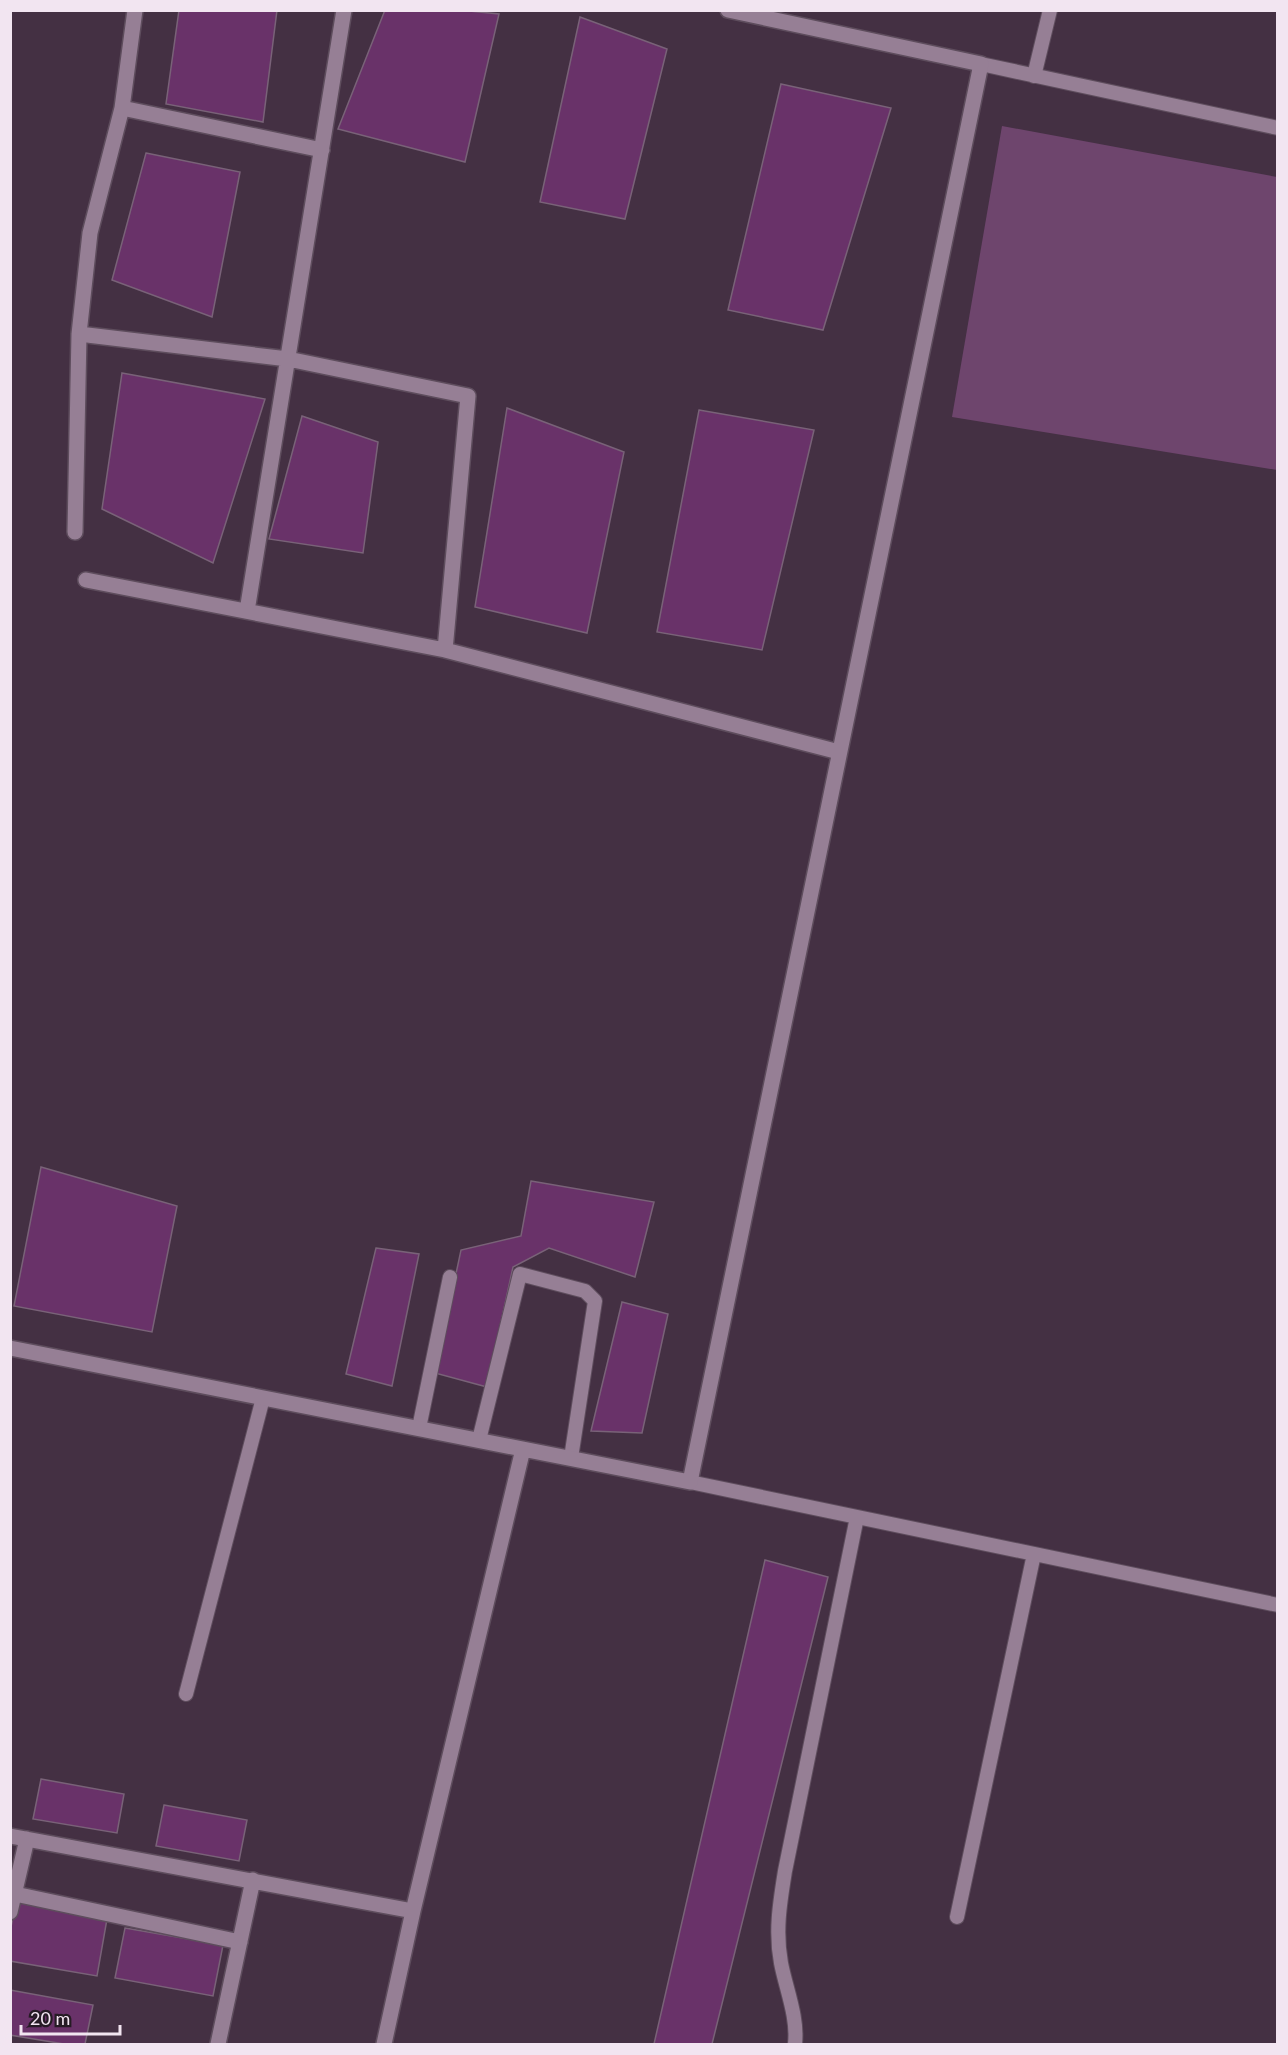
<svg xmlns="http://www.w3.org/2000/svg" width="1288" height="2055" font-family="Lato,sans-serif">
<rect width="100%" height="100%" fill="#443043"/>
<path fill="#6e456d" d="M1002,126L1277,177V470L952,417Z"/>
<path fill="#693269" stroke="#796278" stroke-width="1.5" d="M179,10H277L263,122L166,104Z
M385,10H459L499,14L465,162L338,129Z
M580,17L667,49L625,219L540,202Z
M781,84L891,108L823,330L728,310Z
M146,153L240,172L212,317L112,280Z
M122,373L265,399L213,563L102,509Z
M507,408L624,452L587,633L475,607Z
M699,410L814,430L762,650L657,632Z
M302,416L378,442L363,553L269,539Z
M41,1167L177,1206L152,1332L14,1306Z
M531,1181L654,1202L635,1277L549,1248L513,1267L487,1387L435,1373L461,1250L521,1236Z
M376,1248L419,1254L392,1386L346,1374Z
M622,1302L668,1314L642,1433L591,1431Z
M765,1560L828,1577L712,2044H654Z
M41,1779L124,1794L117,1833L33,1819Z
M164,1805L247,1820L239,1861L156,1846Z
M16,1902L107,1919L97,1976L10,1961V1932Z
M125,1928L223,1945L213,1996L115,1978Z
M10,1990L93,2005L85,2044H64L10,2035Z"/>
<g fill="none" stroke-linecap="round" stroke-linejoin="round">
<g stroke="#5e4d5d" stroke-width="16">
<path id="lane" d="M981,64L1278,128
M1034,76L1050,10
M419,1428L450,1277
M479,1440L520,1274L585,1291L595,1301L571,1458
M690,1482L1278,1605
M186,1694L263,1398
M957,1917L1034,1554
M795,2044C798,2017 786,1989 781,1963C775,1931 780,1902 785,1871L857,1517"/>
</g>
<g stroke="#5e4d5d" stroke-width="18">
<path id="street" d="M122,108L322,150
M79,334L288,359L468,396L445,650
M75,532L79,334L90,233L122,108L135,10
M86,580L445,650L839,752
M247,611L344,10
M10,1348L690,1482L981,64L728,10
M10,1836L413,1911
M15,1894L240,1942
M10,1912L27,1839
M218,2044L253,1880
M384,2044L413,1911L523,1449"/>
</g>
<use href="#lane" stroke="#967f95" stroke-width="14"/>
<use href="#street" stroke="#967f95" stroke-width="15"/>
</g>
<rect width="1288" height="2055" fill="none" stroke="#f2e5f1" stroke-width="24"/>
<path d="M21 2025v9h99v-9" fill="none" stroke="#f2e5f1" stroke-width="3"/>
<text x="30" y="2025" font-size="18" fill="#f2e5f1" stroke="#251b24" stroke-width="4.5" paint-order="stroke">20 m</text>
</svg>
